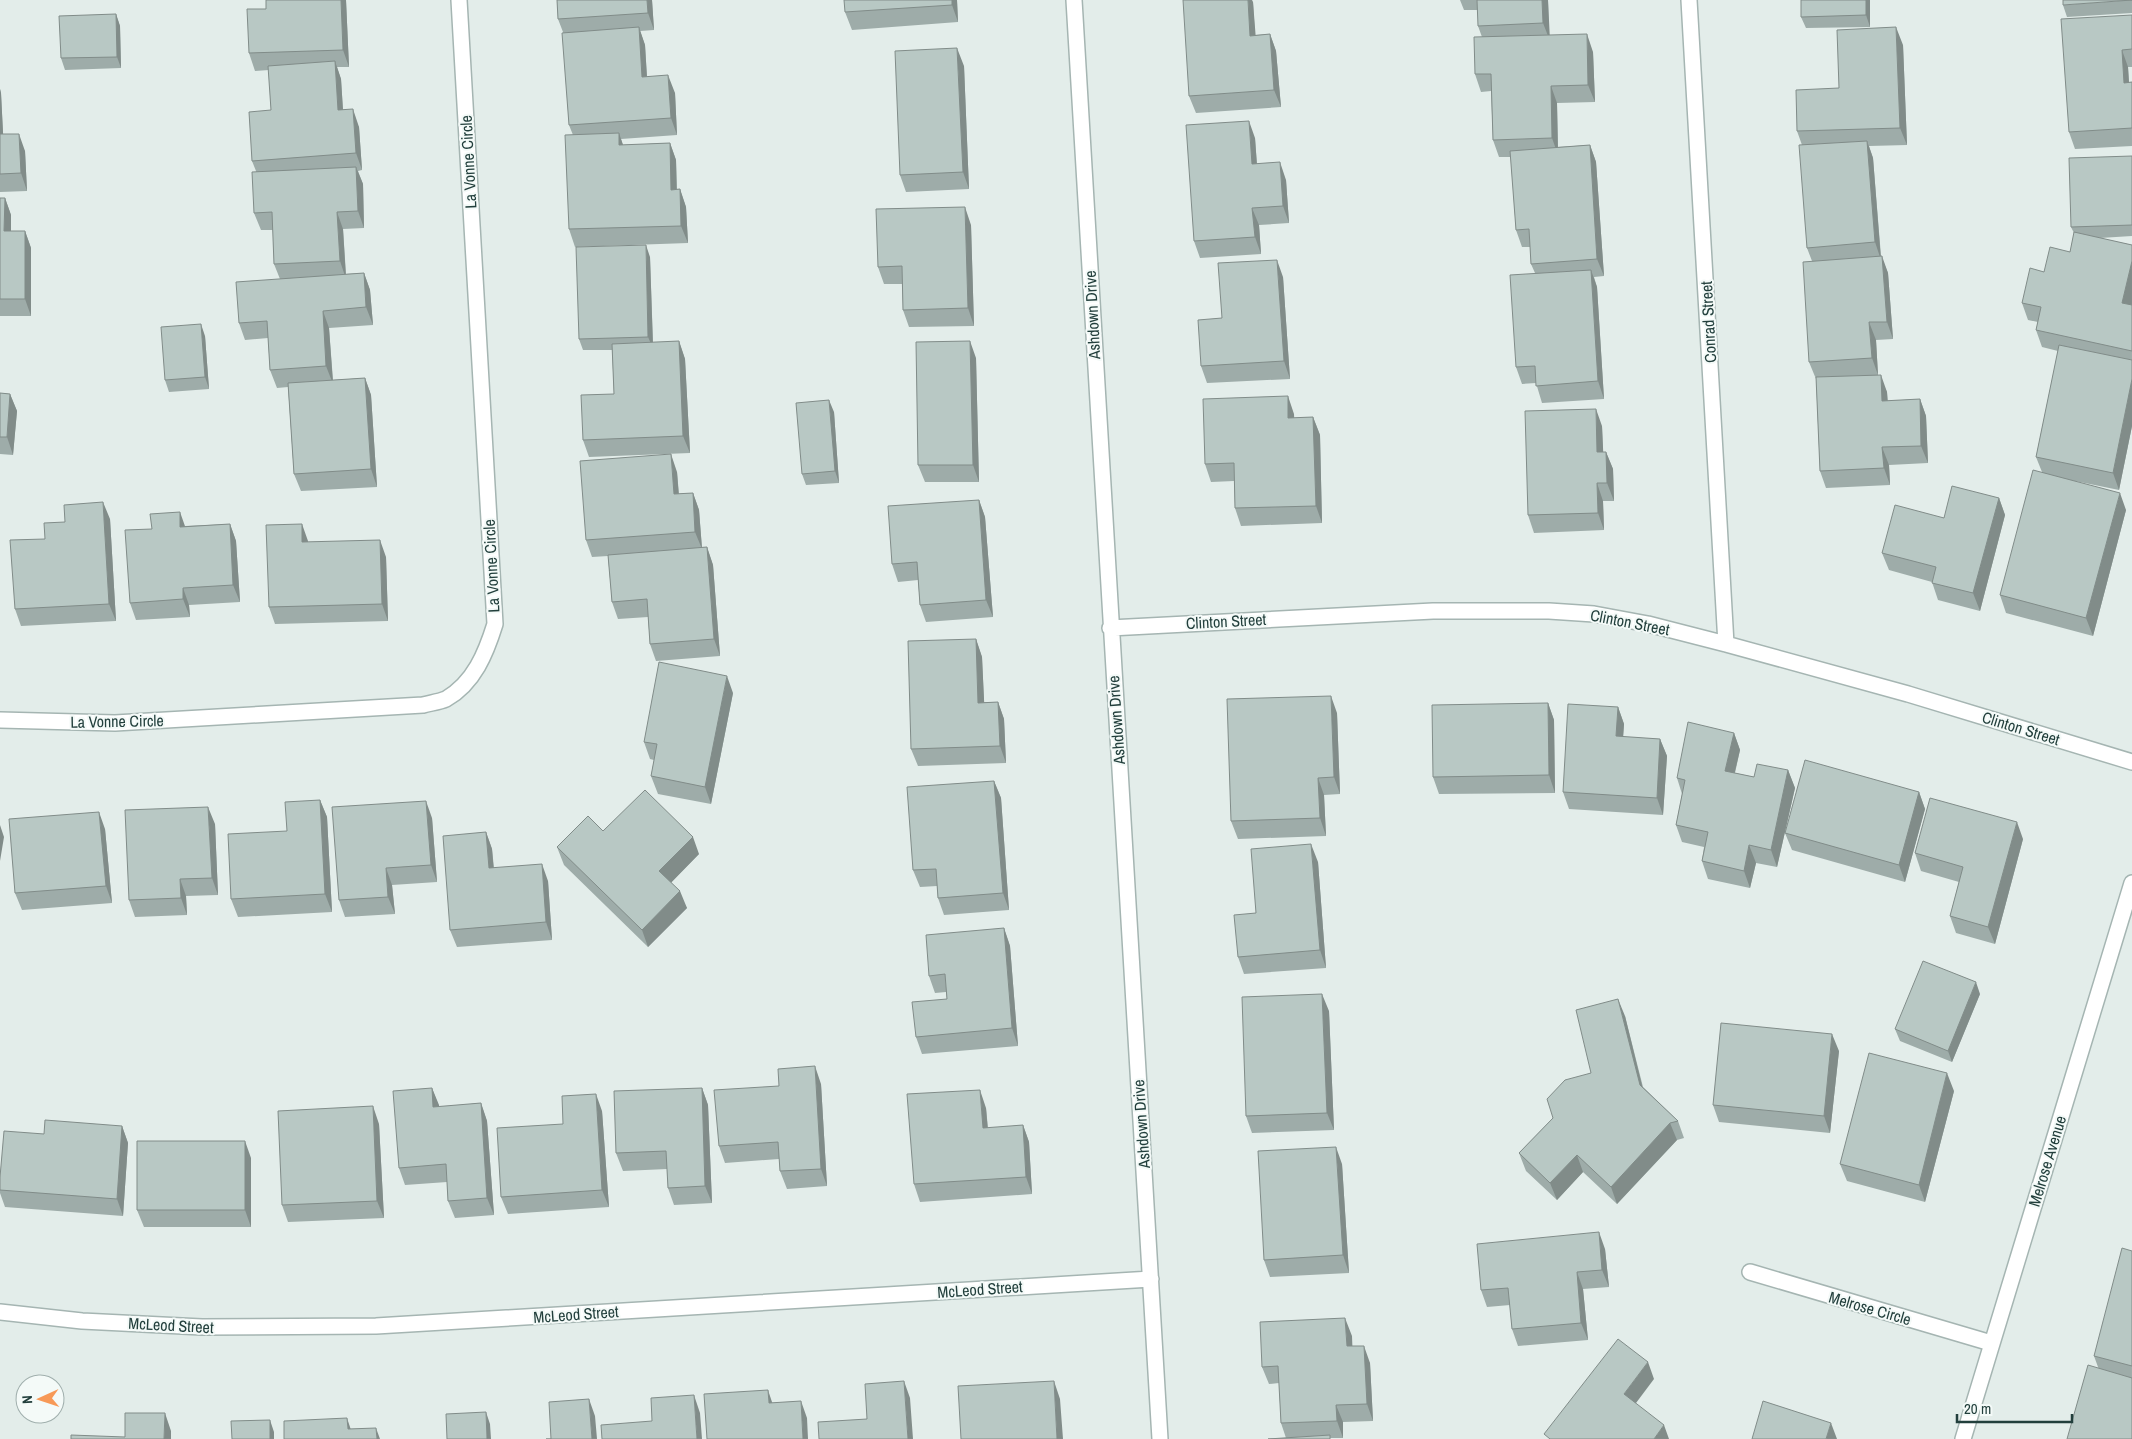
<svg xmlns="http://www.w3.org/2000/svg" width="2132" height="1439" font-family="'Archivo Narrow',sans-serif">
<rect width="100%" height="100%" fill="#e3edea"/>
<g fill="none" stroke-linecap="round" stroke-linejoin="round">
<g stroke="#a5b5b2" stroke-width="18">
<path id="minor" d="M1074,0L1160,1439
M1689,0L1726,644
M1110,628L1433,611H1549L1594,614L1648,624L1726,644L1908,694L2132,762
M0,720L115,723L423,705C430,703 439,702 446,699C474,683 486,653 495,624L459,0
M1750,1272L1991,1343
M0,1312L82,1321L202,1327L376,1326L1151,1279
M1963,1439L2132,883"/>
</g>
<use href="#minor" stroke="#fff" stroke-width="15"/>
</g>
<path fill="#9eaca9" d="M346,0L349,67H337L341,79L343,110L359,127L362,170L358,171L363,184L364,228L343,229L346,274L364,273L370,290L373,325L329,328L333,380L365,378L371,395L377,487L301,491L294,474L288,387L277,388L270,370L268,338L245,340L239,323L280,279L274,264L273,230H261L254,213L256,171L252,161L271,110L269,70L255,71L249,53L266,9Z
M557,0H652L654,30L640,31L645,45L647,77L675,93L677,135L621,139L623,145L670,143L676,160L677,189H680L686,207L688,243L575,247L569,229L573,135L569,125L563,32L558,19Z
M957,0L958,22L852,30L845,12Z
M1460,0H1548L1549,35L1593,52L1595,102L1557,103L1558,147L1590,145L1596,162L1604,276L1594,277L1597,287L1604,399L1542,403L1536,383L1522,384L1516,367L1535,273L1531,264L1530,247H1522L1516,230L1511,157H1499L1493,140L1491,91L1481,92L1475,74L1482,37L1478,26V10H1464Z
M1870,0V27L1806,28L1801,17Z
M2132,0V13L2067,17L2063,5Z
M1253,2L1255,35L1270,34L1276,51L1281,107L1196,113L1189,96Z
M116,14L120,26L121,68L65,70L61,58Z
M2132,15V67H2128L2129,82H2132V146L2075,149L2069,132Z
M1903,45L1907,145L1869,146L1873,158L1881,256L1888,273L1893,339L1876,340L1878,375L1887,392L1888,401L1920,399L1926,416L1928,463L1889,465L1890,485L1826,488L1820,471L1816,379L1809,362L1812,261L1807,248L1802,145L1797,131L1839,88Z
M964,66L969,189L906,192L900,175Z
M0,89L1,93L3,134L25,151L27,191L0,192Z
M1255,138L1257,164L1286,180L1289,223L1259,225L1261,254L1200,258L1194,241Z
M2132,156V236L2100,238L2132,245V426L2119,490L2075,481L2126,510L2093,636L2006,613L2000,595L2042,472L2036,457L2058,351L2042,347L2036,330L2038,322L2028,320L2022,303L2044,272L2070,252L2074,233L2071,227Z
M0,198H5L11,215V231H25L31,248V316H0Z
M971,225L974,326L909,327L903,310L902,284H884L878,267Z
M650,257L653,343L679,341L685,359L690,453L589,457L583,440L614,394L612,350H583L579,339Z
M1283,277L1290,379L1207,383L1201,366L1222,318Z
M205,336L209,389L169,392L165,380Z
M976,358L979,482H925L918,465Z
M0,393L10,394L17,411L13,455L0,454Z
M834,412L839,483L806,485L802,474Z
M1294,414V418L1313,417L1320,435L1322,523L1241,526L1235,508L1234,481L1211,482L1205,464Z
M1602,426L1603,452H1606L1613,469L1614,501H1603L1604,530L1534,533L1528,515Z
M677,472L679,494L693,493L699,510L702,548L707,547L713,565L720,656L656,661L650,644L648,617L618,619L612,602L608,556L592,557L586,540Z
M1999,498L2005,515L1980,611L1938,600L1932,582L1889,570L1882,553L1944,518Z
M979,500L985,517L993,617L926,622L920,605L918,580L898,582L892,564Z
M110,519L116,621L21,626L15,609L45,539Z
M230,524L236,541L240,602L189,605L190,617L136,620L130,603L185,526Z
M308,542L386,557L388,621L275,624L269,607Z
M976,639L982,657L984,702H998L1004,719L1006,763L918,766L911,749Z
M733,693L711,804L658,794L651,776L654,760L650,759L644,742Z
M1548,703L1554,720L1555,793L1439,794L1433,777Z
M1618,707L1624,724L1623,737L1660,739L1667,756L1663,815L1569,809L1563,792Z
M1337,713L1340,794L1324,795L1326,836L1238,839L1231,821Z
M1734,733L1740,750L1735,773L1754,777L1788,770L1795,788L1777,867L1756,863L1750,888L1708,879L1702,861L1704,847L1682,842L1676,825L1682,794L1677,778Z
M994,781L1001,798L1009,910L944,915L938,898L937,886L920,887L913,870Z
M1919,792L1925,809L1905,882L1792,850L1785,833Z
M320,800L327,817L332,912L238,917L231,899Z
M432,818L437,882L392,885L395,914L345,917L339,900Z
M215,824L218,895L186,896L187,915L135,917L129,900Z
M105,829L112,903L22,910L15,893Z
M603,831L699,854L671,882L687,908L648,947L564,865L557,847Z
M486,832L492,849L494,868L548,881L552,940L457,947L450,930Z
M2023,839L1995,944L1956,933L1950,916L1959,882L1921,871L1915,853Z
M1318,862L1326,968L1244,974L1238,957L1256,913Z
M1004,928L1010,946L1018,1046L922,1054L916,1037L947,999L946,992L935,993L929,976Z
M1980,994L1952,1062L1900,1041L1895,1029Z
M1329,1011L1334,1130L1252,1133L1246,1116Z
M1625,1016L1643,1087L1678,1121L1684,1138L1677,1140L1617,1204L1583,1172L1557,1200L1526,1171L1519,1153L1553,1118L1591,1073Z
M1839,1051L1830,1133L1719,1122L1713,1105Z
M821,1084L827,1186L787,1189L780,1171L779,1159L725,1163L719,1146Z
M432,1088L439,1107L481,1103L487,1121L494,1215L455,1218L448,1201L447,1182L405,1185L399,1168Z
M702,1088L708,1105L712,1203L674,1205L668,1188L667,1169L623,1171L616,1153Z
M1954,1091L1925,1202L1847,1181L1840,1164Z
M986,1108L988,1128L1023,1125L1029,1142L1032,1194L920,1202L914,1184Z
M602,1111L609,1207L508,1214L501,1197L563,1124Z
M379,1124L384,1218L288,1222L282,1205Z
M122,1126L128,1143L123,1216L5,1207L0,1193V1177L44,1134Z
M251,1158V1227H144L137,1210Z
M1342,1164L1349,1273L1270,1277L1264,1260Z
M1605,1249L1609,1287L1583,1289L1588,1340L1518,1346L1512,1329L1510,1305L1487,1307L1481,1290Z
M2132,1251V1439L2098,1367L2094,1356Z
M1352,1336V1346L1370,1363L1373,1421L1343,1422V1438H1286L1281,1423L1279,1383L1269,1384L1262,1367Z"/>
<path fill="#818c89" d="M341,0H346L349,67L343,50Z
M647,0H652L654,30L648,13Z
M952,0H957L958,22L952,5Z
M1248,0H1252L1253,2L1257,53L1250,36Z
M1542,0H1548L1550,41L1543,23Z
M1866,0H1870V27L1866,15Z
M116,14L120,26L121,68L117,57Z
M639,27L645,45L648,95L642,77Z
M1896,27L1903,45L1907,145L1900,128Z
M1270,34L1276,51L1281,107L1274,90Z
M1587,34L1593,52L1595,102L1588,85Z
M957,48L964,66L969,189L963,172Z
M2122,50L2128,67L2130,100L2124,83Z
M335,61L341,79L344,127L338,110Z
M668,75L675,93L677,135L671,118Z
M1551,86L1557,103L1558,155L1552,138Z
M0,89L1,93L4,152L0,141Z
M353,109L359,127L362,170L356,153Z
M1249,121L1255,138L1258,181L1252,164Z
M619,133L625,151L619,145Z
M19,134L25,151L27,191L21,173Z
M1867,141L1873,158L1881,260L1875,242Z
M670,143L676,160L677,207L671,190Z
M1590,145L1596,162L1604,276L1597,259Z
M1280,162L1286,180L1289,223L1283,206Z
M356,167L363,184L364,228L358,211Z
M680,189L686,207L688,243L681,226Z
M5,198L11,215V248L4,231Z
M965,207L971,225L974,326L968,308Z
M1252,208L1259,225L1261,254L1255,237Z
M337,212L343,229L346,279L340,261Z
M25,231L31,248V316L25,299Z
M646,245L650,257L653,348L648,337Z
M1882,256L1888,273L1893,339L1887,322Z
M1277,260L1283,277L1290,379L1284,361Z
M2132,261V306L2122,303Z
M1591,270L1597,287L1604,399L1598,381Z
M364,273L370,290L373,325L366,307Z
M323,311L329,328L333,384L326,366Z
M1869,322L1876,340L1878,375L1872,358Z
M201,324L205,336L209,389L205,377Z
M679,341L685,359L690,453L683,436Z
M970,341L976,358L979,482L973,465Z
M1881,375L1887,392L1888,418L1882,401Z
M365,378L371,395L377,487L371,469Z
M2132,379V426L2119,490L2113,473Z
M10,394L17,411L13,455L7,437Z
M1288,396L1294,414L1295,435L1288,418Z
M1920,399L1926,416L1928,463L1921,446Z
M829,400L834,412L839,483L835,471Z
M1596,409L1602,426L1604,469L1597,452Z
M1313,417L1320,435L1322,523L1316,506Z
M1882,447L1889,465L1890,485L1884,468Z
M1606,452L1613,469L1614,501L1607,483Z
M671,454L677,472L680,512L674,494Z
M1597,483L1603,501L1604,530L1598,513Z
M693,493L699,510L702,549L695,532Z
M2120,493L2126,510L2093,636L2086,618Z
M1999,498L2005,515L1980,611L1973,593Z
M979,500L985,517L993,617L986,600Z
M103,502L110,519L116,621L109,604Z
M180,512L186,529L180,527Z
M230,524L236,541L240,602L233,585Z
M302,524L308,541L309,559L302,542Z
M380,540L386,557L388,621L382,604Z
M707,547L713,565L720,656L714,639Z
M183,588L189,605L190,617L183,599Z
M976,639L982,657L985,720L978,703Z
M727,676L733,693L711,804L705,787Z
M1331,696L1337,713L1340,794L1334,777Z
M998,702L1004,719L1006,763L1000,746Z
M1548,703L1554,720L1555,793L1549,775Z
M1618,707L1624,724L1622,753L1616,736Z
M1734,733L1740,750L1731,788L1725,771Z
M1660,739L1667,756L1663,815L1657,798Z
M1788,770L1795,788L1777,867L1771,850Z
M1318,778L1324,795L1326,836L1320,818Z
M994,781L1001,798L1009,910L1003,893Z
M1919,792L1925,809L1905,882L1899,865Z
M320,800L327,817L332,912L325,894Z
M426,801L432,818L437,882L431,865Z
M208,807L215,824L218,895L212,878Z
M99,812L105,829L112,903L106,886Z
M2017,822L2023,839L1995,944L1988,927Z
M0,825L4,837L0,861Z
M486,832L492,849L495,886L489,868Z
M693,837L699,854L666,888L659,871Z
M1311,844L1318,862L1326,968L1320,950Z
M1749,845L1756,863L1750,888L1744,871Z
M542,864L548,881L552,940L546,922Z
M386,868L392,885L395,914L388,897Z
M180,879L186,896L187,915L181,898Z
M680,891L687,908L648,947L642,930Z
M1004,928L1010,946L1018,1046L1012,1028Z
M1976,982L1980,994L1952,1062L1948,1051Z
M1322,994L1329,1011L1334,1130L1327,1113Z
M1618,999L1625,1016L1646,1102L1640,1085Z
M1832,1034L1839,1051L1830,1133L1824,1116Z
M815,1066L821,1084L827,1186L821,1169Z
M1947,1073L1954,1091L1925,1202L1919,1185Z
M432,1088L439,1105L440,1124L433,1107Z
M702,1088L708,1105L712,1203L705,1186Z
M980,1090L986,1108L989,1145L983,1128Z
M596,1094L602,1111L609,1207L602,1190Z
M481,1103L487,1121L494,1215L487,1198Z
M373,1106L379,1124L384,1218L377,1201Z
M1670,1123L1677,1140L1617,1204L1611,1187Z
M1023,1125L1029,1142L1032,1194L1026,1177Z
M122,1126L128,1143L123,1216L117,1199Z
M245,1141L251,1158V1227L245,1210Z
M1336,1147L1342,1164L1349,1273L1343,1255Z
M1577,1155L1583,1172L1557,1200L1550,1183Z
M1599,1232L1605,1249L1609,1287L1602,1270Z
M1577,1272L1583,1289L1588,1340L1581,1323Z
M1345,1318L1352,1336L1353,1363L1347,1346Z
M1364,1346L1370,1363L1373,1421L1367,1404Z
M1648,1362L1654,1379L1630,1411L1624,1394Z
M904,1381L910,1398L913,1439H908Z
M1054,1381L1060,1399L1063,1439H1057Z
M768,1390L774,1408L769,1403Z
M694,1395L700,1413L702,1439H697Z
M589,1399L595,1416L597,1439H592Z
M801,1401L807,1418L808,1439H803Z
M1336,1405L1343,1422V1438L1337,1421Z
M486,1412L490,1424L491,1439H487Z
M165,1413L171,1431V1439H164Z
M347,1418L353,1436L348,1429Z
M270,1420L274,1432V1439H270Z
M1831,1423L1837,1439H1826Z
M1664,1425L1669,1439H1654Z
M376,1428L380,1439H377Z"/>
<path fill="#b8c8c4" stroke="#818c89" d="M266,0H341L343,50L249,53L247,9H266Z
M557,0H647L648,13L558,19Z
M844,0H952V5L845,12Z
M1183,0H1248L1250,36L1270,34L1274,90L1189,96Z
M1477,0H1542L1543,23L1478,26Z
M1801,0H1866V15L1801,17Z
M2063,0H2132L2063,5Z
M116,14L117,57L61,58L59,16Z
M2132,15V49L2122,50L2124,83L2132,82V128L2069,132L2061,19Z
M639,27L642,77L668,75L671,118L569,125L562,33Z
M1896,27L1900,128L1797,131L1796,90L1839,88L1837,30Z
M1587,34L1588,85L1551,86L1552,138L1493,140L1491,74H1475L1474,37Z
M957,48L963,172L900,175L895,51Z
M335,61L338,110L353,109L356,153L252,161L249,112L271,110L268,66Z
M1249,121L1252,164L1280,162L1283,206L1252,208L1255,237L1194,241L1186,125Z
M619,133V145L670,143L671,190L680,189L681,226L569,229L565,135Z
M0,134H19L21,173L0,174Z
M1867,141L1875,242L1807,248L1799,145Z
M1590,145L1597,259L1531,264L1529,229L1516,230L1510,151Z
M2132,156V225L2071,227L2069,158Z
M356,167L358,211L337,212L340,261L274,264L272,212L254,213L252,172Z
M0,198H5L4,231H25V299H0Z
M965,207L968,308L903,310L902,266L878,267L876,209Z
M2074,232L2132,245V261L2122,303L2132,305V351L2036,330L2041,307L2022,303L2030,268L2044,272L2050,247L2070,252Z
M646,245L648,337L579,339L576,247Z
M1882,256L1887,322H1869L1872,358L1809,362L1803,262Z
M1277,260L1284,361L1201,366L1198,320L1222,318L1218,263Z
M1591,270L1598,381L1536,386L1535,366L1516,367L1510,275Z
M364,273L366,307L323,311L326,366L270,370L267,321L239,323L236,282Z
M201,324L205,377L165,380L161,327Z
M679,341L683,436L583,440L581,395L614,394L612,344Z
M970,341L973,465H918L916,342Z
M2059,345L2132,360V379L2113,473L2036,457Z
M1881,375L1882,401L1920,399L1921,446L1882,447L1884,468L1820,471L1816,377Z
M365,378L371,469L294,474L288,383Z
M0,393L10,394L7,437H0Z
M1288,396V418L1313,417L1316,506L1235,508L1234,463L1205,464L1203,399Z
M829,400L835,471L802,474L796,403Z
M1596,409L1597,452H1606L1607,483H1597L1598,513L1528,515L1525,411Z
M671,454L674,494L693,493L695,532L586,540L580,461Z
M2033,470L2120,493L2086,618L2000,595Z
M1952,486L1999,498L1973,593L1932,583L1936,567L1882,553L1895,505L1944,518Z
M979,500L986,600L920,605L917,562L892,564L888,506Z
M103,502L109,604L15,609L10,540L45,539L44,523L65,522L64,505Z
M180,512V527L230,524L233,585L183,588V599L130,603L125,530L152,529L150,514Z
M302,524V542L380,540L382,604L269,607L266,525Z
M707,547L714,639L650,644L647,599L612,602L608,555Z
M976,639L978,703L998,702L1000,746L911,749L908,641Z
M659,662L727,676L705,787L651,776L657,744L644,742Z
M1331,696L1334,777L1318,778L1320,818L1231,821L1227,699Z
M1548,703L1549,775L1433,777L1432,705Z
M1568,704L1618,707L1616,736L1660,739L1657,798L1563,792Z
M1688,722L1734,733L1725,771L1754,777L1757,764L1788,770L1771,850L1749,845L1744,871L1702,861L1708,832L1676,825L1685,780L1677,778Z
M1805,760L1919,792L1899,865L1785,833Z
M994,781L1003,893L938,898L936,869L913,870L907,787Z
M645,790L693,837L659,871L680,891L642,930L557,847L588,816L603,831Z
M1930,798L2017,822L1988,927L1950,916L1963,867L1915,853Z
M320,800L325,894L231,899L228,834L287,831L285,802Z
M426,801L431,865L386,868L388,897L339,900L332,807Z
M208,807L212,878L180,879L181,898L129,900L125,810Z
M99,812L106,886L15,893L9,819Z
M486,832L489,868L542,864L546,922L450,930L443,836Z
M1311,844L1320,950L1238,957L1234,915L1256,913L1251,849Z
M1004,928L1012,1028L916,1037L912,1002L947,999L945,974L929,976L926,935Z
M1923,961L1976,982L1948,1051L1895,1029Z
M1322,994L1327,1113L1246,1116L1242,997Z
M1618,999L1640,1085L1678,1121L1670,1123L1611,1187L1577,1155L1550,1183L1519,1153L1553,1118L1547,1099L1565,1080L1591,1073L1576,1010Z
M1721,1023L1832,1034L1824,1116L1713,1105Z
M1869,1053L1947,1073L1919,1185L1840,1164Z
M815,1066L821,1169L780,1171L778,1142L719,1146L714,1090L779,1086L778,1069Z
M432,1088L433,1107L481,1103L487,1198L448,1201L446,1164L399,1168L393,1091Z
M702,1088L705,1186L668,1188L666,1151L616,1153L614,1091Z
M980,1090L983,1128L1023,1125L1026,1177L914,1184L907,1094Z
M596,1094L602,1190L501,1197L497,1128L563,1124L562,1096Z
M373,1106L377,1201L282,1205L278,1111Z
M45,1120L122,1126L117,1199L0,1190V1177L4,1131L44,1134Z
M137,1141H245V1210H137Z
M1336,1147L1343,1255L1264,1260L1258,1151Z
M1599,1232L1602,1270L1577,1272L1581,1323L1512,1329L1508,1288L1481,1290L1477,1244Z
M2122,1248L2132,1251V1366L2094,1356Z
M1345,1318L1347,1346H1364L1367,1404L1336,1405L1337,1421L1281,1423L1278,1366L1262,1367L1260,1322Z
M1618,1339L1648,1362L1624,1394L1664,1425L1654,1439H1550L1544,1434Z
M2088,1365L2132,1378V1439H2067Z
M904,1381L908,1439H819L818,1422L867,1419L865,1384Z
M1054,1381L1057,1439H961L958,1386Z
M768,1390L769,1403L801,1401L803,1439H707L704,1394Z
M694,1395L697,1439H602L601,1425L652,1421L651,1398Z
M589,1399L592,1439H546H551L549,1402Z
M1763,1401L1831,1423L1826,1439H1752Z
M486,1412L487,1439H447L446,1414Z
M125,1413H165L164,1439H71V1435L125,1437Z
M347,1418L348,1429L376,1428L377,1439H284V1421Z
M270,1420V1439H232L231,1421Z
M1330,1435V1439H1268Z"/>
<g text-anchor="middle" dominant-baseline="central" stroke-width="4" stroke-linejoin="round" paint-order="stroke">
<g font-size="16" fill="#223f3c" stroke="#f4faf8">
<text transform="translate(468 162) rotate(-93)">La Vonne Circle</text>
<text transform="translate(1092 315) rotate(-93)">Ashdown Drive</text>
<text transform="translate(1708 322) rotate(-93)">Conrad Street</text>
<text transform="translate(491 566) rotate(-93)">La Vonne Circle</text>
<text transform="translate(1226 621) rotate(-3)">Clinton Street</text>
<text transform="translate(1630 622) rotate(11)">Clinton Street</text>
<text transform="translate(1116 720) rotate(-94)">Ashdown Drive</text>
<text transform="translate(117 721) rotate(-1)">La Vonne Circle</text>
<text transform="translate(2021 728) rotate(17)">Clinton Street</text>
<text transform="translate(1141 1124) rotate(-94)">Ashdown Drive</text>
<text transform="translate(2047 1161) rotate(-73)">Melrose Avenue</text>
<text transform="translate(980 1289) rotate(-4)">McLeod Street</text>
<text transform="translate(1870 1308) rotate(16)">Melrose Circle</text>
<text transform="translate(576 1314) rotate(-4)">McLeod Street</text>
<text transform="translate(171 1325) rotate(3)">McLeod Street</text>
</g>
</g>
<g transform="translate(40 1399) rotate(267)"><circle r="24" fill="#f4faf8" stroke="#a0afad"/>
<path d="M0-4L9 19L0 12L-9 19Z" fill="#f79957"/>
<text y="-8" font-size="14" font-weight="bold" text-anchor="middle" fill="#223f3c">N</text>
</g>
<path d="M1957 1414v8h115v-8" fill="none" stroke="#223f3c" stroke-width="2.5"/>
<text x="1964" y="1414" font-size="15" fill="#223f3c" stroke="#f4faf8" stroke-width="4" paint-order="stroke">20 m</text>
</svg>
